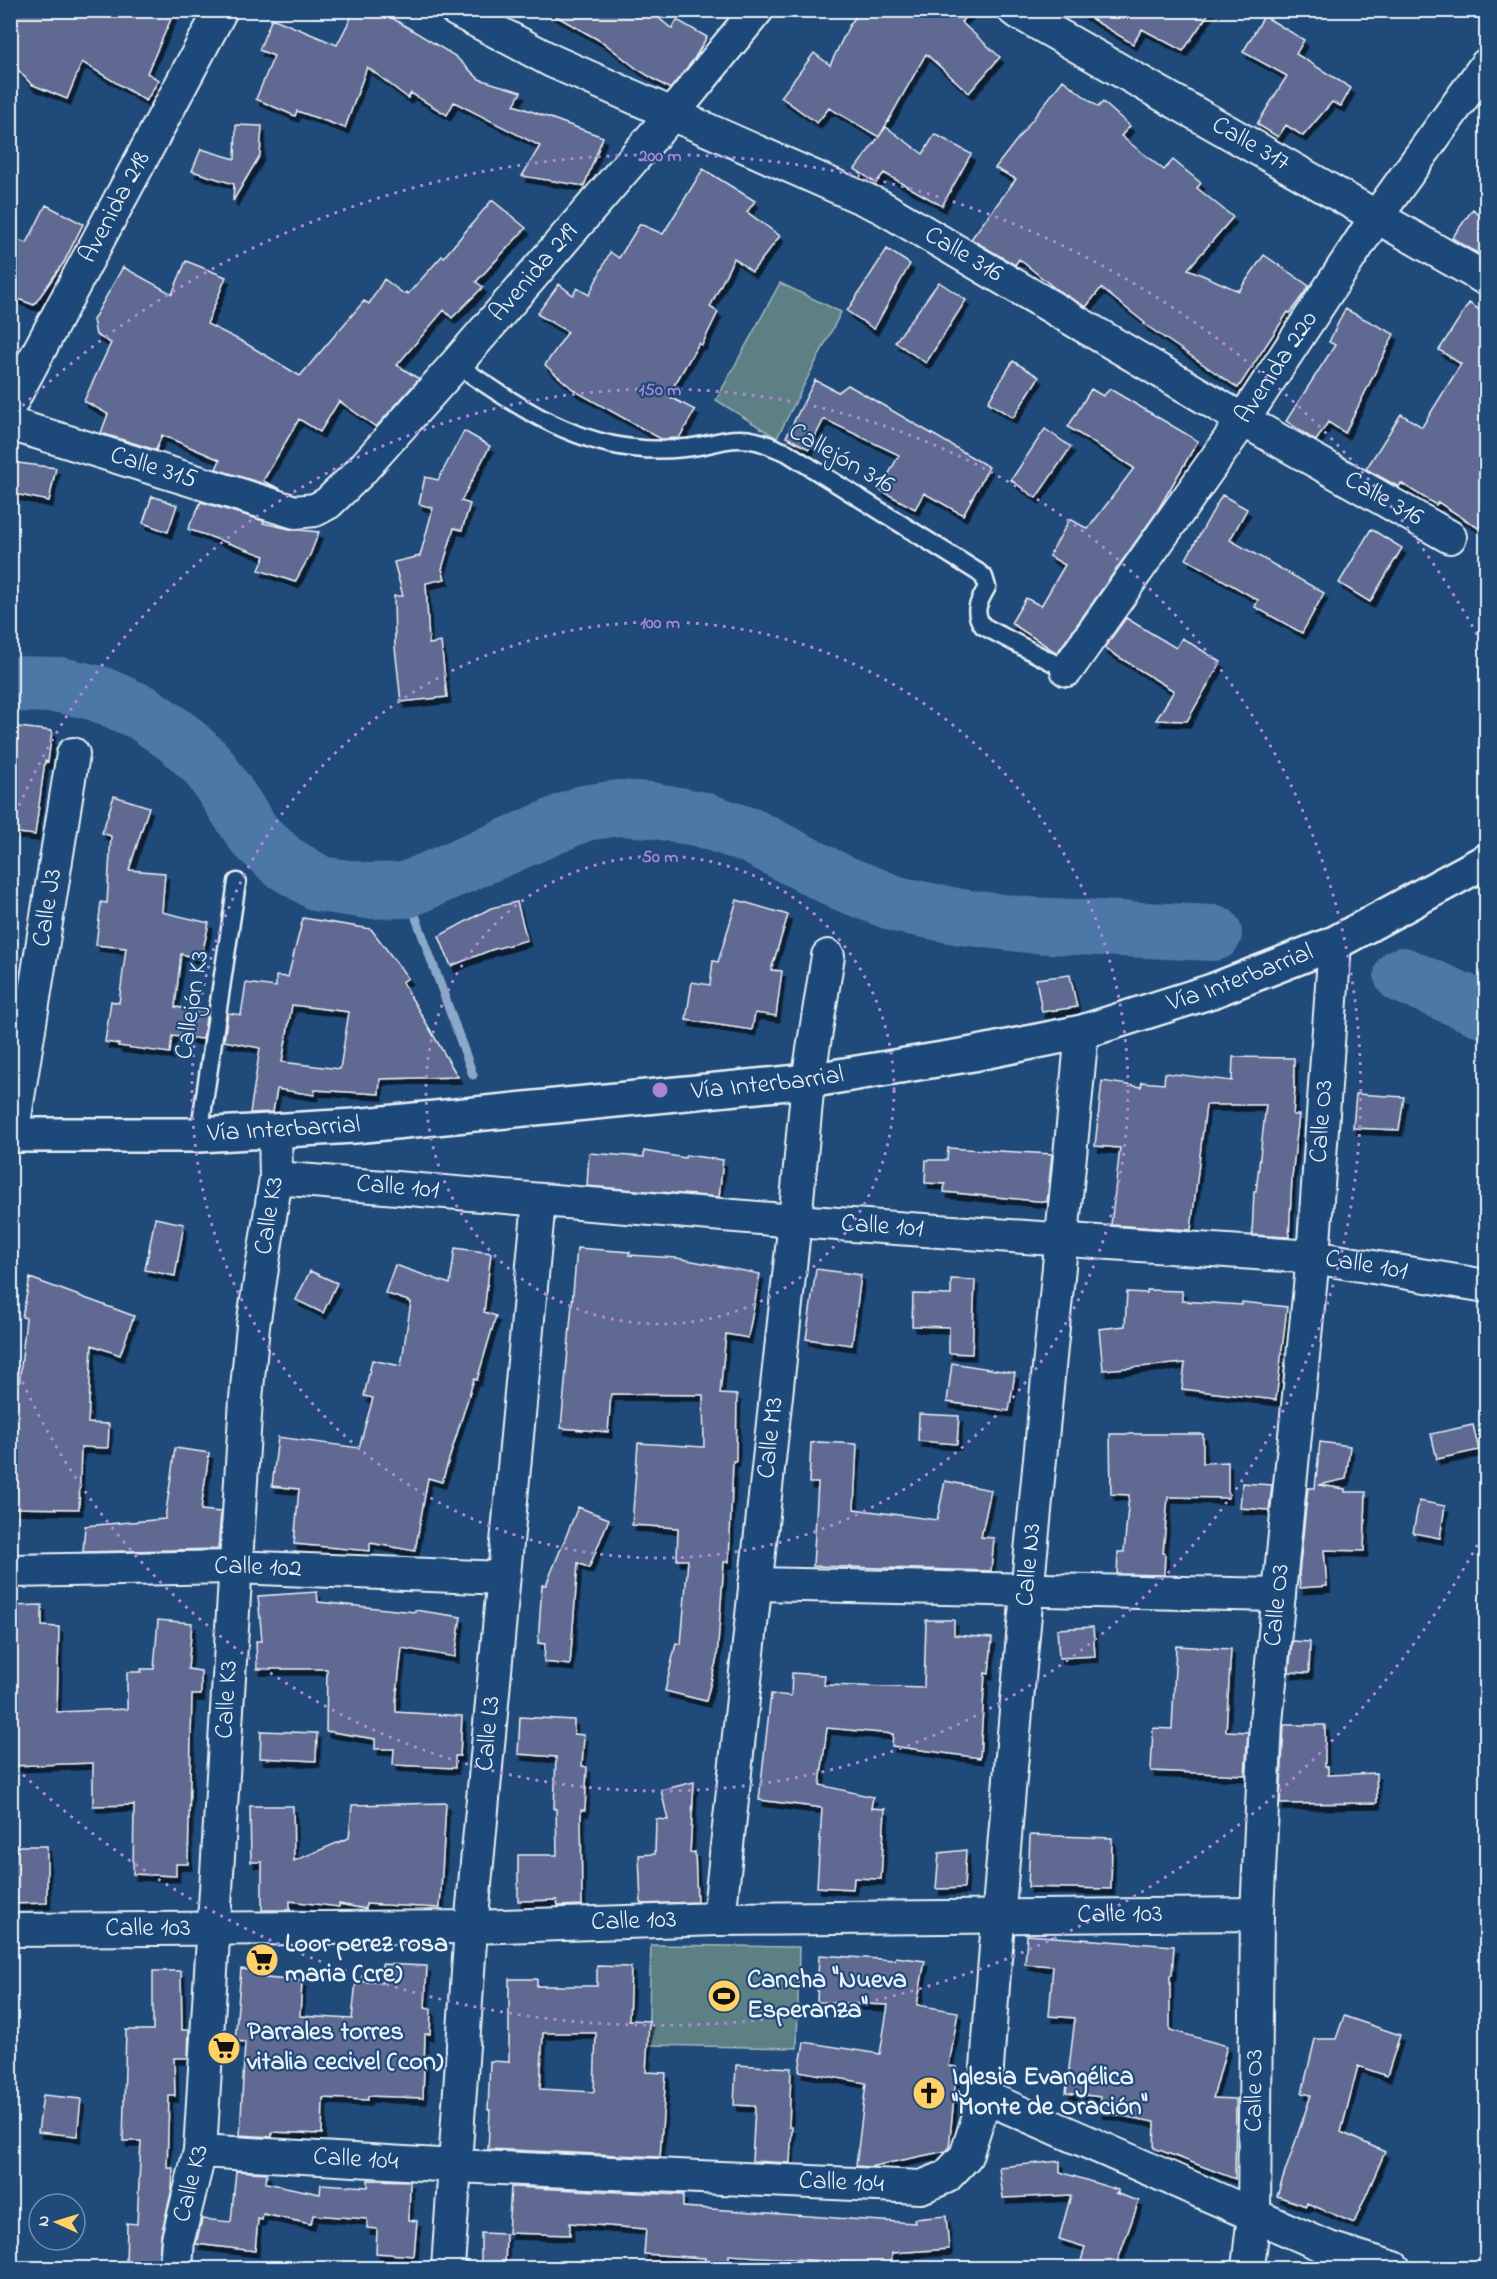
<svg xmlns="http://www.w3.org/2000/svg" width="1497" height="2279" font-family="'Indie Flower',sans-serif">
<defs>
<filter id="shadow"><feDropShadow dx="3.5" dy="6" stdDeviation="0" flood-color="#0009"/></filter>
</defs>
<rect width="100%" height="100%" fill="#1f4a7a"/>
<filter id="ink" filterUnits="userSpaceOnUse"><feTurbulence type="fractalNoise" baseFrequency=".0167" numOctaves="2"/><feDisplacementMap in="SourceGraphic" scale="12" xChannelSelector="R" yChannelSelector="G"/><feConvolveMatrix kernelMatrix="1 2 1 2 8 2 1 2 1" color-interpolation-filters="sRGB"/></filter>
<g filter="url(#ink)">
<path fill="#5d8085" stroke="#a2b8be" stroke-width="1.5" d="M780,283L841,312L777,438L716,400Z
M651,1945L799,1947L797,2048L648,2045Z"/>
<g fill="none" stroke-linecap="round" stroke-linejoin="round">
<path stroke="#8aa8c7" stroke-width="9" d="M406,890L473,1075"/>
<path stroke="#4c78a7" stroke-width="56" d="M10,684L60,685L97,693L143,713L180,739L207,764L255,836L283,862L320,884L368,891L406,890L584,813L619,808L651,810L700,819L751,836L840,882L899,905L961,917L1028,925L1214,933
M1402,975L1486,1011"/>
</g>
<path fill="#606991" stroke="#e8f1f8" stroke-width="1.5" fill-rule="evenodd" filter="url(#shadow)" d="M10,10H175L147,73L159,80L146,101L82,62L67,99L31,84L10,61Z
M355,10H379L455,56L479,79L521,92L514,105L603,137L584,186L522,176L540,146L454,102L447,115L411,93L408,98L367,67L345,128L297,111L295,116L256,99L274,56L259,50L272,18L337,45Z
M545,10H649L672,29L677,20L707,37L694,59L670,89L637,69L604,43Z
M860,10H972L961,22L1000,57L969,93L926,54L879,137L829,108L817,123L781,97L814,53L830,65L849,26Z
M1077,10H1211L1183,51L1142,29L1133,44Z
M1264,16L1304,40L1296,54L1351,88L1341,106L1332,102L1303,136L1286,125L1278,137L1257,124L1287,76L1243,52Z
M1063,80L1098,107L1103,102L1130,126L1121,136L1164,170L1173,160L1201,183L1197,188L1233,217L1188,269L1239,291L1264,255L1309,286L1290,313L1288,312L1238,388L1144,324L1145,323L1101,288L1086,307L1057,290L1019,259L1015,265L971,239L1016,179L995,168Z
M236,125L262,126L260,155L233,201L234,184L192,171L201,149L235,159Z
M886,127L923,154L935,134L971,154L942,206L884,173L876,183L855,169Z
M703,169L755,201L747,212L780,236L752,272L734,258L710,307L718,312L702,345L699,343L668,396L695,410L679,438L661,439L575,391L545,365L568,332L537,314L559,284L573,295L577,288L589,295L610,252L619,258L640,224L663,234Z
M492,200L526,228L476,282L483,287L452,318L444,310L397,365L419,379L376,427L339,401L320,432L299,419L263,481L281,489L216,469L220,460L162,435L156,450L101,433L108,414L84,401L111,343L96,335L93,320L123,267L172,294L186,261L226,277L207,324L245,343L300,376L364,301L369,304L384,279L404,294L406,292L408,294L442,256L444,257Z
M46,205L83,224L64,262L34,305L10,296V238L27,243Z
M1473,209L1486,222V258L1452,238Z
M887,249L910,264L874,329L847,311Z
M939,282L966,300L926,363L895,342Z
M1469,303L1486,314V533L1438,502L1436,505L1401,483L1399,487L1366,469L1401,414L1422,427L1461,364L1439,350Z
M1345,309L1394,334L1345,433L1328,422L1316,441L1286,421L1335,345L1329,342Z
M1013,361L1039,377L1013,418L988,402Z
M815,380L838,392L848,385L989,467L963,515L924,493L915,509L880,490L899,455L824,419L809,449L786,437Z
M1091,389L1103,396L1110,389L1198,441L1156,513L1057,653L1011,623L1026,598L1041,606L1065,565L1049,556L1070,519L1088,529L1134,468L1068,427Z
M1045,429L1071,447L1036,498L1011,480Z
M464,431L490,446L461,501L470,504L462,530L454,528L442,569L445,579L426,583L429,644L441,642L447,697L401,702L395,647L394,596H403L394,562L420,556L433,508L419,504L425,477L438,480Z
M10,462L56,468L49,501L10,493Z
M1222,495L1247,509L1230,540L1324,593L1302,633L1255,607L1258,600L1186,559Z
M152,496L177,505L168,532L143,523Z
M201,502L264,521L263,523L290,529L319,532L310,555L295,582L259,570L265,556L188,529Z
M1371,529L1402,548L1370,602L1339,583Z
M1126,618L1176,648L1182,638L1221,662L1187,721L1156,720L1174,691L1104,648Z
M10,726L52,731L48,762L45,761L35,835L10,832Z
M114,796L149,807L129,870L165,873L162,912L209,923L201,959L181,954L175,1007L207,1011L203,1039L172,1036L170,1053L118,1046L119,1044L105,1042L111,1001L119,1003L126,948L96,945L101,902L107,903L111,836L102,833Z
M737,900L788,915L771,970L782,971L776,1016L755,1013L752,1030L686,1020L692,982L710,985L713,961L718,962Z
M517,902L527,940L491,950L451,966L439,936L491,908Z
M303,918L371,929L408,978L402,982L458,1077L380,1079L379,1094L315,1090L314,1095L277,1089L273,1112L250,1113L260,1048L224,1041L228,1013L241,1015L246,983L276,987V976L288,977ZM292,1005L349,1012L340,1069L282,1062Z
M1070,975L1077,1007L1042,1012L1036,979Z
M1233,1057L1294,1058V1088H1295L1293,1115H1299L1292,1177L1289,1237L1252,1235L1254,1191H1256L1266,1105H1206L1191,1230L1111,1225L1120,1148L1095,1146L1102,1081L1141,1087L1142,1082L1164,1084L1165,1073L1232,1081Z
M1356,1094L1404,1097L1399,1130L1353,1128Z
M948,1148L1052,1154L1047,1202L944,1192L945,1184L925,1183L926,1160H947Z
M644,1151L685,1158L686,1155L723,1160L719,1197L587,1186L589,1153L644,1157Z
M155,1218L184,1224L175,1276L145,1270Z
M455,1248L491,1253L484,1312L496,1316L477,1380L474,1379L442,1482L428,1478L415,1551L370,1543V1551L294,1544L299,1489L272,1486L278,1437L359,1448L373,1398L364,1396L372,1360L401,1366L411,1302L385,1293L395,1265L450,1284Z
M577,1248L630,1252L629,1255L677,1258L760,1274L748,1338L726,1334L720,1394L737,1395L736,1461H733L729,1562H724L717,1658L706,1701L665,1691L676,1643L681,1644L688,1560H677L678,1528L632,1525L638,1443L704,1447L703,1395L611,1394L608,1432L561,1428Z
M816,1269L861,1275L852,1345L806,1339Z
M310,1271L337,1283L323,1313L296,1300Z
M30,1278L134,1316L120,1355L92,1345L88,1423L109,1424L108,1448L81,1447L79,1509L10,1508V1386H19L26,1318L22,1317Z
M951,1279L975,1280L972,1354L949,1353V1327L912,1326L913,1294L951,1295Z
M1147,1290L1182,1291V1301L1242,1305V1302L1287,1307L1276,1400L1182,1389L1185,1363L1103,1370L1099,1329L1125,1326L1127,1292L1147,1293Z
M952,1363L1015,1373L1009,1411L947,1402Z
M919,1414L959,1416L957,1444L918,1441Z
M1473,1425L1479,1450L1437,1459L1431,1434Z
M1110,1434H1203V1463L1228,1462V1498L1168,1497L1163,1553H1165L1164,1575L1117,1574L1118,1552H1124L1129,1495L1111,1494Z
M819,1442L857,1444L854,1509L937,1520L945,1481L991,1490L981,1537L994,1538L991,1571L813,1566L818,1483H809L811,1443Z
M1320,1442L1350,1446L1346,1479L1319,1485L1345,1489V1492H1366L1364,1551L1324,1550L1327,1586L1300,1588L1299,1574L1308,1488H1315Z
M175,1448L209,1453L201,1510L221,1512L218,1549L83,1552L85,1526L165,1519Z
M1242,1483L1272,1485L1269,1510L1240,1508Z
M1419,1501L1445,1506L1440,1538L1413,1533Z
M578,1507L609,1519L589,1568L578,1563L570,1665L544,1662L545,1644L538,1643L542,1585H546Z
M317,1592L318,1602L415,1612V1610L461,1617L455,1657L402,1648L396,1701V1712L462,1716L460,1756H455V1768L393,1765L394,1749H375V1739L326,1731L327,1669H257L256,1641H262L258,1596Z
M42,1605V1626L59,1627L57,1712L127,1709V1672H141V1669H154L158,1620L192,1623L188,1669L201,1671V1695H192L188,1864H176V1876L133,1874L134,1805L93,1806V1763L10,1766L13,1647H10V1606Z
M926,1620H954V1635L992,1638L989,1674L985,1673L980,1758L892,1746L893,1734L827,1728L820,1785L873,1797L871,1808L885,1809L881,1879L854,1878L853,1889L817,1887L822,1808L759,1800L771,1694L791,1696L792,1673L825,1675L824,1685L924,1688Z
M1093,1627L1095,1656L1059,1658L1057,1629Z
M1292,1641L1310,1642L1309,1673L1289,1672Z
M1176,1646L1231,1649L1226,1731L1248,1732L1245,1775L1151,1771L1153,1728L1172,1729Z
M520,1717L574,1720V1734L584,1735L582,1766L587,1767L585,1810H581L582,1905L558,1906L557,1900L518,1901V1855H557L556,1809H554L556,1757L518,1754Z
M1284,1725H1325V1767H1328V1775L1376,1773L1377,1803L1280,1804Z
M261,1731L317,1733L316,1761L260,1758Z
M694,1782L690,1853L695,1852L697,1902L641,1904L639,1855L655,1854L656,1819L668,1820L661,1790Z
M446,1803L440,1908L366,1904V1909L339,1904V1907L290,1901V1910H262V1862H251L250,1806H293L294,1861L349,1838L352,1805Z
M1030,1835L1112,1838L1111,1889L1028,1887Z
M10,1846H47V1903L10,1904Z
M966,1850L964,1888L936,1889L939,1853Z
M1027,1935L1174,1946L1172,1975H1170V2030L1227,2046L1213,2098L1236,2099L1235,2179L1154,2148L1155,2122L1099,2112L1101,2097L1066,2093L1075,2018L1049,2016L1053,1966L1025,1964Z
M819,1955L895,1960L896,1957L925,1961L917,2005L958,2012L949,2066L957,2067L949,2148L946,2151L869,2167L856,2166L866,2083L799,2071L804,2042L880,2054L888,2005L817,2002Z
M382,1964L427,1966L425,2008L431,2009L430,2034H425L423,2098L368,2096V2100L323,2098L322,2134L272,2132V2137L240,2135L245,2042L235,2041L241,1969L267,1972L266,1978L302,1981L300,2016L352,2019L356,1981L382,1983Z
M597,1966L631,1967L629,2020L649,2021L646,2072L666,2073L660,2157L488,2149L490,2110H488L490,2061L509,2062V1979H537V1986H597ZM543,2033H596L594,2092L540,2089Z
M153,1971H181L182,2030H189L188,2058H174L175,2096H169L167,2168H173L172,2189L161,2235L158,2268H126L127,2223L137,2224L141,2141H123L126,2030H153Z
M1344,2016L1400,2035L1387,2076L1358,2066L1341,2132L1385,2152L1354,2223L1307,2203L1306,2206L1277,2196L1311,2095L1302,2093L1315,2039H1336Z
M736,2065L791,2068L789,2127H792L790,2163L752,2161L755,2106L734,2105Z
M43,2095L81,2099L77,2136L38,2132Z
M1060,2161V2172L1118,2190V2193H1115L1139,2201L1115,2268H1079L1085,2247L1059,2239L1071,2195L1003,2198L999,2167Z
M236,2171L267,2173L266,2183L320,2194L321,2184L368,2187V2180L410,2181L409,2220L417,2221L414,2256L376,2253L377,2229L367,2228V2219L313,2215L311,2224L263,2214L262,2220L258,2219L255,2251L196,2244L202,2219L231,2222Z
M511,2187L683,2195V2207L849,2219L915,2223L914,2219L946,2216L949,2249L892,2253L891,2268H857L855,2263L729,2255V2268H704L705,2258L644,2254L646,2229L570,2223V2235L508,2233Z
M481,2233L506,2234L505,2268H481Z"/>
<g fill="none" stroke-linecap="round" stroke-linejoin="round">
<g stroke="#e8f1f8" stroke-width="21">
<path id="lane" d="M456,364C509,401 567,441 633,448C649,450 668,450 684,448C708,447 731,434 756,441C766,443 776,449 786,452L978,572L984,577L987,587C979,602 972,611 983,626L1067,670
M199,1135L237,882"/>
</g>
<g stroke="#e8f1f8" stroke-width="36">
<g id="street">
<path id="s1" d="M456,10L552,61L880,206L1243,420L1450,537"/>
<path id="s2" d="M1014,10L1486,279"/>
<path id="s3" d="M10,405L221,10"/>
<path id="s4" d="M10,424L295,512L315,510L328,503L359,473L456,364L673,113L757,10"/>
<path id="s5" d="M1067,670L1243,420L1377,216L1486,65"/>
<path id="s6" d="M12,1135L73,754"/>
<path id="s7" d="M276,1178L795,1221L1313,1257L1486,1286"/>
<path id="s8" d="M10,1571L235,1567L503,1578"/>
<path d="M755,1584L1279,1595"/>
<path id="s9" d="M719,1919L795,1221L808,1081L828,956"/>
<path id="s10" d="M10,1930L471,1927L719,1919L1257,1914"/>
<path id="s11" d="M985,2097C1009,1741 1048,1387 1082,1032"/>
<path id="s12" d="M200,2151L456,2166L921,2187L946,2177L966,2156L985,2097L1329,2248L1394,2268"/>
<path id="s13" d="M176,2268L178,2239L200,2151L246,1399L253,1326L276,1178L275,1131"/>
<path id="s14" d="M448,2268L471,1927L539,1201"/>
<path id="s15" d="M1248,2268L1254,2215L1257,1914L1266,1722L1313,1257L1335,943"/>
</g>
</g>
<g stroke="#e8f1f8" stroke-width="38">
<g id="primary">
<path id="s16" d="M10,1135H199L354,1126L808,1081L973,1054L1082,1032L1212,991L1335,943L1486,861"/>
</g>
</g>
<use href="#lane" stroke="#1f4a7a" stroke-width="16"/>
<use href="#street" stroke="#1f4a7a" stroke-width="32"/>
<use href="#primary" stroke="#1f4a7a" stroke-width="33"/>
</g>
</g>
<g fill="none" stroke="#ac85d9" stroke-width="3" stroke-dasharray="3 6">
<circle cx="660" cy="1090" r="234"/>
<circle cx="660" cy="1090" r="468"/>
<path d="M12 822A701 701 0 1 1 12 1358"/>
<path d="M1486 1529A935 935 0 0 1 16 1768M16 412A935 935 0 0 1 1486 651"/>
</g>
<defs>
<g id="supermarket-disc" transform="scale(1.725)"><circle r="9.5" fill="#ffd166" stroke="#1f4a7a"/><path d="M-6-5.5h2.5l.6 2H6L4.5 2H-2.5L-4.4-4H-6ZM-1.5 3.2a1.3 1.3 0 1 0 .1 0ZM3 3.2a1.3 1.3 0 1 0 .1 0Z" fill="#111"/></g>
<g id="stadium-disc" transform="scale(1.725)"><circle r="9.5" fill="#ffd166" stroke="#1f4a7a"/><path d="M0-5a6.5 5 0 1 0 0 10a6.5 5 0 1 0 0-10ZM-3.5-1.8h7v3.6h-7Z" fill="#111"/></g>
<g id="church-disc" transform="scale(1.725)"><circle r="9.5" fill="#ffd166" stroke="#1f4a7a"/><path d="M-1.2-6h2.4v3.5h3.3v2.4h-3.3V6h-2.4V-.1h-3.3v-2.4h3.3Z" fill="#111"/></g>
</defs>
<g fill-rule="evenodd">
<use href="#supermarket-disc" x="262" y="1960"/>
<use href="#stadium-disc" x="724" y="1996"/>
<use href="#supermarket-disc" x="224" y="2048"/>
<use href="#church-disc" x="929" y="2093"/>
</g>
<g text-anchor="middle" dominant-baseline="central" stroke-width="4.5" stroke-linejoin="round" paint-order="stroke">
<g font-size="26" fill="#e8f1f8" stroke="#1f4a7a">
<text stroke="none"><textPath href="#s2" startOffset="272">Calle 317</textPath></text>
<text stroke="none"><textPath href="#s3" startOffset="224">Avenida 218</textPath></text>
<text stroke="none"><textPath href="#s1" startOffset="564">Calle 316</textPath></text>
<text stroke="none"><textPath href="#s4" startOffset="642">Avenida 219</textPath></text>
<text stroke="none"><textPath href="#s5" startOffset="368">Avenida 220</textPath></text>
<text transform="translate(841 459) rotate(30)">Callejón 316</text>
<text stroke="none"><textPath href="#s4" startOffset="150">Calle 315</textPath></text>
<text stroke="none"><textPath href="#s1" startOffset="1050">Calle 316</textPath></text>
<text stroke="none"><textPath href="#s6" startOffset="230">Calle J3</textPath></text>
<text stroke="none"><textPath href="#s16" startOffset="1246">Vía Interbarrial</textPath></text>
<text transform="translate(193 1005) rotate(-81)">Callejón K3</text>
<text stroke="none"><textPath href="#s16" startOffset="760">Vía Interbarrial</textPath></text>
<text stroke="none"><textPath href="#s15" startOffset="1150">Calle O3</textPath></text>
<text stroke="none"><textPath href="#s16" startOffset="274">Vía Interbarrial</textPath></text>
<text stroke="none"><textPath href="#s7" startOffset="122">Calle 101</textPath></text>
<text stroke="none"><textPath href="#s13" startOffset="1058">Calle K3</textPath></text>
<text stroke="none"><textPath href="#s7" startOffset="608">Calle 101</textPath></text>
<text stroke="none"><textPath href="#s7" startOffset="1094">Calle 101</textPath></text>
<text stroke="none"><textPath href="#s9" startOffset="484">Calle M3</textPath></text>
<text stroke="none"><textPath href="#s11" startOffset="534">Calle N3</textPath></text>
<text stroke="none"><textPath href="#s8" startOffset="248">Calle 102</textPath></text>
<text stroke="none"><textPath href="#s15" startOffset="664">Calle O3</textPath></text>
<text stroke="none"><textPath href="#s13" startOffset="572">Calle K3</textPath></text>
<text stroke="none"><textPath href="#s14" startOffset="536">Calle L3</textPath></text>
<text stroke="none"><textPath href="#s10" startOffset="1110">Calle 103</textPath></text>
<text stroke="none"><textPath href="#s10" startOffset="624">Calle 103</textPath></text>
<text stroke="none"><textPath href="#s10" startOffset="138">Calle 103</textPath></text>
<text stroke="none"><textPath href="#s15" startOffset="178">Calle O3</textPath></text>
<text stroke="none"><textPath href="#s12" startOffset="156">Calle 104</textPath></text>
<text stroke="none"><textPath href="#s13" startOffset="86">Calle K3</textPath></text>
<text stroke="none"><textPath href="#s12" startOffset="642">Calle 104</textPath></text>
</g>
<g font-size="26" font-weight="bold" fill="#e8f1f8" stroke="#1f4a7a" text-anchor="start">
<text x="285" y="1945">Loor perez rosa<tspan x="285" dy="30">maria (cre)</tspan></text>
<text x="747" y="1981">Cancha "Nueva<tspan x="747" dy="30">Esperanza"</tspan></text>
<text x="247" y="2033">Parrales torres<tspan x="247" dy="30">vitalia cecivel (con)</tspan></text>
<text x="952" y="2078">Iglesia Evangélica<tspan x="952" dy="30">"Monte de Oración"</tspan></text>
</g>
</g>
<circle cx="660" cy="1090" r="9" fill="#ac85d9" stroke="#1f4a7a" stroke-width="3"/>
<g font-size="18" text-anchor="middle" font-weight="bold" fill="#ac85d9" stroke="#1f4a7a" stroke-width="4.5" stroke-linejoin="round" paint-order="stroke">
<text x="660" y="161">200 m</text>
<text x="660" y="395">150 m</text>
<text x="660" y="628">100 m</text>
<text x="660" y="862">50 m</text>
</g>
<rect width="1497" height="2279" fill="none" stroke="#1f4a7a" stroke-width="36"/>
<rect x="18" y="18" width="1461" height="2243" fill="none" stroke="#e8f1f8" stroke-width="2" filter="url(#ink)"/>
<g transform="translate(57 2222) rotate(274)"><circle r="28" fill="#1f4a7a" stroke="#6f8dac" stroke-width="1.5"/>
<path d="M0-4.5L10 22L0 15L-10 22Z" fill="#ffd166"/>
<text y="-9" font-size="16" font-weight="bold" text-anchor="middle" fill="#e8f1f8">N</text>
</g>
</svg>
